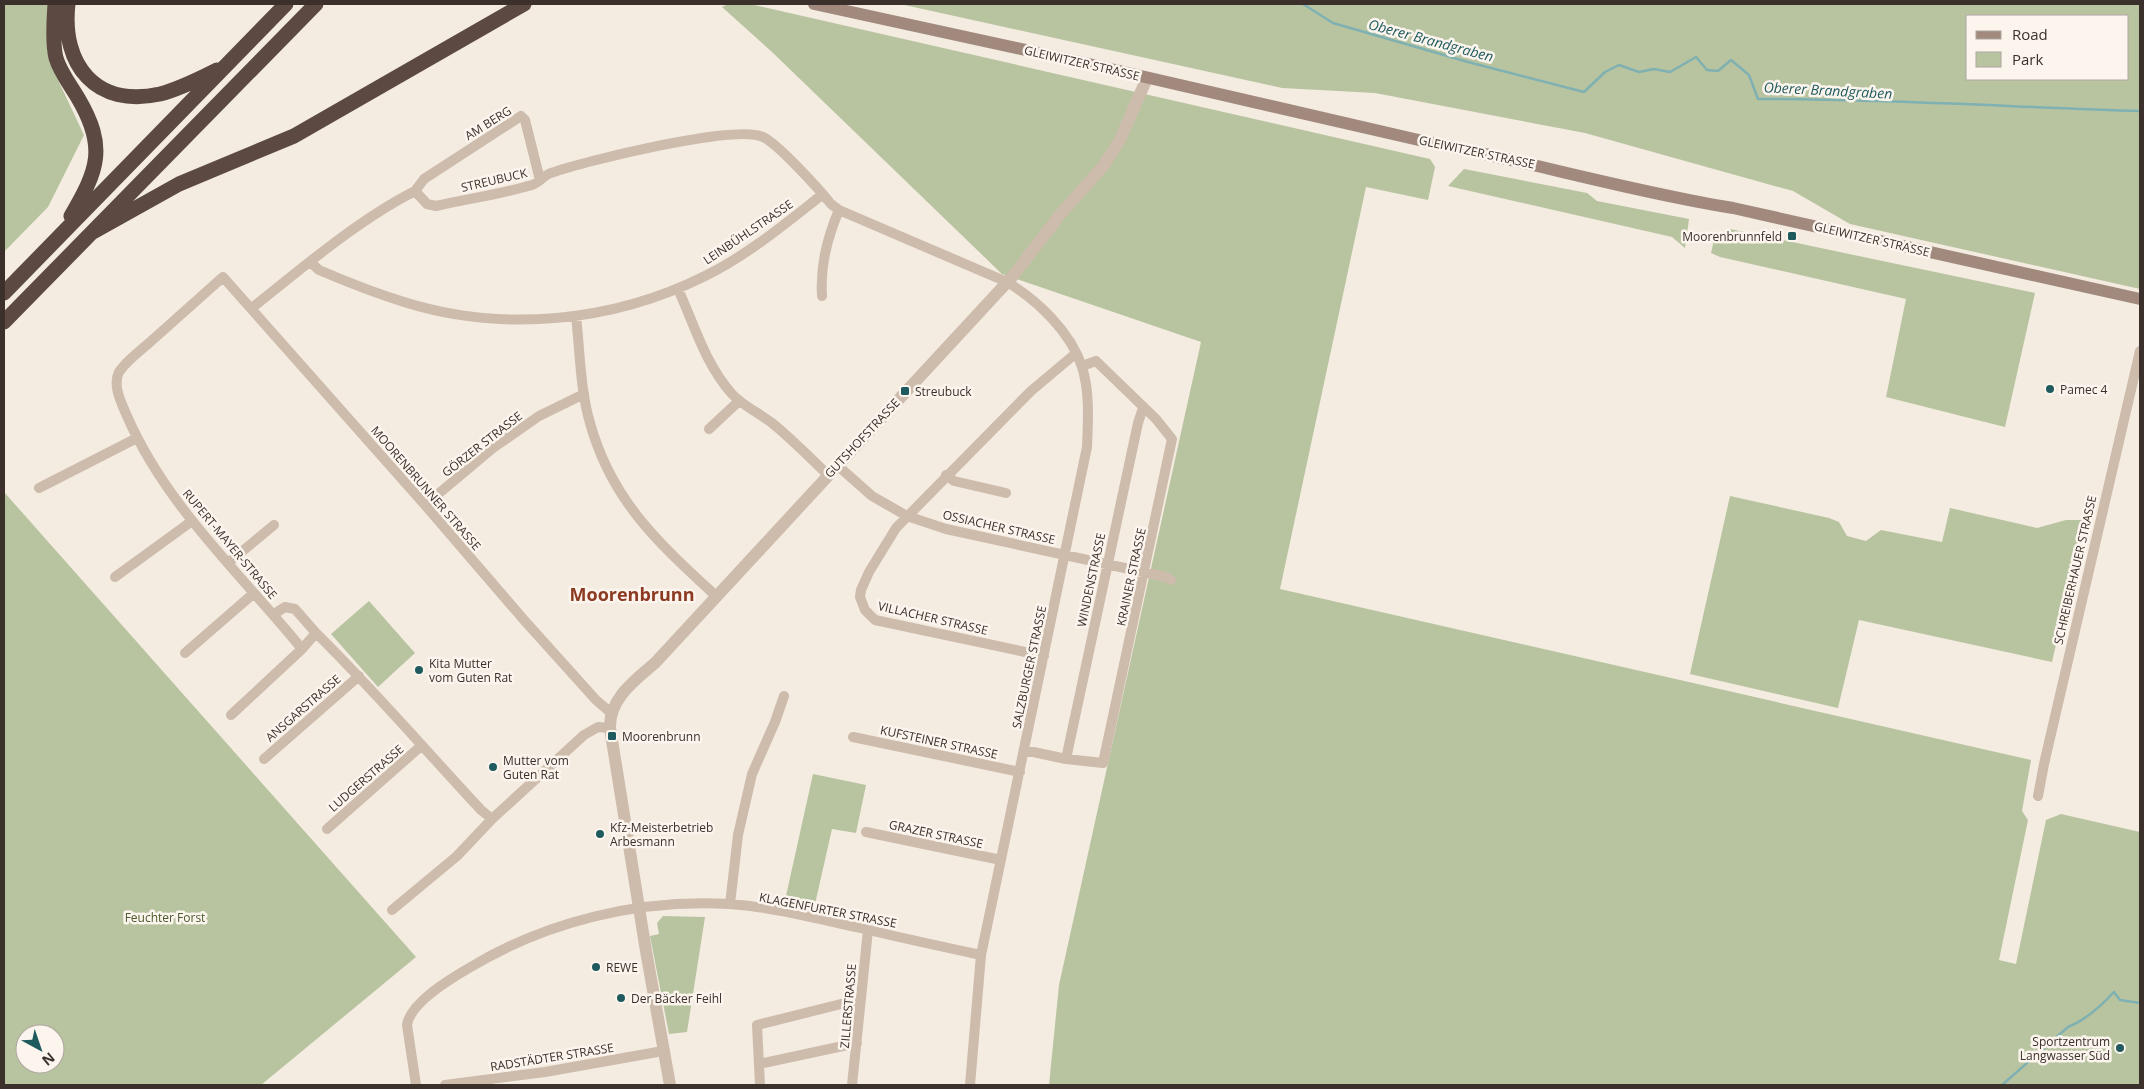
<svg xmlns="http://www.w3.org/2000/svg" width="2144" height="1089" font-family="'Open Sans',sans-serif">
<rect width="100%" height="100%" fill="#f4ebe1"/>
<path fill="#b8c4a0" fill-rule="evenodd" d="M4,4H53L49,61L84,135L48,207L4,252Z
M728,4H750L1430,159L1435,167L1428,200L1366,187L1280,589L2031,760L2022,811L2028,820L1999,960L2016,964L2046,820L2061,814L2140,832V1085H1049L1059,985L1201,342L1002,274L772,52L722,7Z
M900,4H2140V289L1850,224L1793,191L1585,133L1375,93L1282,88ZM1968,16H2128V79H1968Z
M1464,169L1587,193L1597,201L1689,219L1685,248L1672,237L1448,186Z
M1730,229L2035,293L2005,427L1886,397L1906,299L1720,257L1711,253L1714,240Z
M4,492L416,957L261,1085H4ZM25,1034H55V1064H25Z
M1730,496L1829,518L1839,522L1847,536L1866,541L1881,530L1942,542L1950,508L2037,528L2066,520H2084L2052,662L1859,620L1838,708L1690,674Z
M369,601L415,653L378,687L331,634Z
M813,774L866,785L856,833L832,829L815,904L786,896Z
M663,916L705,917L687,1032L669,1034L650,936L659,934L657,923Z"/>
<g fill="none" stroke-linecap="round" stroke-linejoin="round">
<path stroke="#7fb0b2" stroke-width="2.5" d="M1303,4L1333,23L1468,62L1584,92L1605,72L1619,65L1639,72L1654,69L1670,72L1696,57L1707,70L1718,71L1731,60L1749,75L1758,99C1886,99 2013,107 2140,111
M2002,1085L2068,1027C2086,1020 2101,1006 2114,992L2120,1000L2140,1003"/>
<path stroke="#cdbbac" stroke-width="10" d="M415,191L424,179L521,116L525,120L540,180
M310,262L319,270C347,282 375,293 404,302C503,333 613,322 705,276C748,255 786,223 823,194
M678,289C694,324 705,364 732,394C743,406 759,413 772,423C792,439 810,458 828,475
M822,296C820,266 827,238 839,210
M252,308C302,268 358,220 415,191L427,204L436,206C467,199 501,194 532,185C539,183 544,175 551,173C584,161 736,124 763,137C778,144 819,189 831,204L839,210L1007,282C1037,300 1071,332 1082,367C1090,392 1088,421 1087,447L981,955L970,1085
M576,316C580,351 580,389 590,423C612,502 659,543 716,596
M709,429L739,401
M837,465L872,496L907,516L946,529L1166,577L1171,580
M946,475L954,481L1006,493
M39,488L137,438
M425,505L493,448L539,416L584,394
M228,563L274,525
M115,577L192,521
M274,614L285,607L295,609L316,633
M185,653L254,593
M1044,656L875,620L865,610L860,597L861,590L869,572L896,528L1031,391L1075,354
M231,715L302,649
M853,737L1020,772
M1024,750L1066,759L1103,763L1172,439L1156,419L1096,361L1082,366
M264,759L359,676
M1066,759L1138,423L1143,408
M2038,796L2044,764L2140,351
M492,819L481,810C426,751 374,690 316,633L302,649C241,574 166,506 127,416C122,404 112,386 119,372C126,361 140,351 149,343C174,321 198,299 223,277L425,505L524,620L596,700L611,713
M327,829L421,746
M866,832L1001,860
M730,904L738,835L752,774L775,722L784,696
M392,910L457,856L492,819L584,735L598,727L610,728
M759,1064L857,1043
M416,1085L407,1025C410,1003 450,979 469,968C547,921 639,899 729,904C772,907 814,918 856,927C897,937 939,946 981,955
M445,1085L545,1072L663,1051
M760,1085L757,1025L861,999
M852,1085L868,930"/>
<path stroke="#cdbbac" stroke-width="12" d="M670,1085L646,951L610,728C609,699 634,681 655,663L1012,277L1059,216L1104,165L1120,140L1147,78"/>
<path stroke="#a18a7d" stroke-width="12" d="M814,4L1067,59L1423,141C1527,161 1629,191 1733,208L2140,299"/>
<path stroke="#5c4a42" stroke-width="15" d="M55,4C54,20 52,42 56,58C60,72 71,86 78,98C107,147 98,170 71,216
M68,4C61,65 96,108 160,94C180,89 199,79 217,70
M93,232L179,184L294,136L524,4
M4,293L286,4
M4,322L316,4"/>
</g>
<g fill="#1f5a5e" stroke="#fbf5ee" stroke-width="2">
<rect x="1787" y="231" width="10" height="10" rx="2.5"/>
<circle cx="2050" cy="389" r="5"/>
<rect x="900" y="386" width="10" height="10" rx="2.5"/>
<circle cx="419" cy="670" r="5"/>
<rect x="607" y="731" width="10" height="10" rx="2.5"/>
<circle cx="493" cy="767" r="5"/>
<circle cx="600" cy="834" r="5"/>
<circle cx="596" cy="967" r="5"/>
<circle cx="621" cy="998" r="5"/>
<circle cx="2120" cy="1048" r="5"/>
</g>
<g text-anchor="middle" dominant-baseline="central" stroke-width="5" stroke-linejoin="round" paint-order="stroke">
<g font-size="12" fill="#3b302b" stroke="#fbf5ee">
<text transform="translate(1082 63) rotate(13)">GLEIWITZER STRASSE</text>
<text transform="translate(488 123) rotate(-32)">AM BERG</text>
<text transform="translate(1477 152) rotate(12)">GLEIWITZER STRASSE</text>
<text transform="translate(494 180) rotate(-13)">STREUBUCK</text>
<text transform="translate(748 232) rotate(-34)">LEINBÜHLSTRASSE</text>
<text transform="translate(1872 239) rotate(13)">GLEIWITZER STRASSE</text>
<text transform="translate(862 438) rotate(-47)">GUTSHOFSTRASSE</text>
<text transform="translate(482 444) rotate(-38)">GÖRZER STRASSE</text>
<text transform="translate(426 488) rotate(49)">MOORENBRUNNER STRASSE</text>
<text transform="translate(999 527) rotate(13)">OSSIACHER STRASSE</text>
<text transform="translate(230 544) rotate(50)">RUPERT-MAYER-STRASSE</text>
<text transform="translate(2075 570) rotate(-77)">SCHREIBERHAUER STRASSE</text>
<text transform="translate(1131 577) rotate(-78)">KRAINER STRASSE</text>
<text transform="translate(1091 580) rotate(-78)">WINDENSTRASSE</text>
<text transform="translate(933 618) rotate(13)">VILLACHER STRASSE</text>
<text transform="translate(1029 667) rotate(-78)">SALZBURGER STRASSE</text>
<text transform="translate(303 708) rotate(-41)">ANSGARSTRASSE</text>
<text transform="translate(939 742) rotate(12)">KUFSTEINER STRASSE</text>
<text transform="translate(366 778) rotate(-41)">LUDGERSTRASSE</text>
<text transform="translate(936 834) rotate(12)">GRAZER STRASSE</text>
<text transform="translate(828 910) rotate(11)">KLAGENFURTER STRASSE</text>
<text transform="translate(848 1006) rotate(-85)">ZILLERSTRASSE</text>
<text transform="translate(552 1057) rotate(-9)">RADSTÄDTER STRASSE</text>
</g>
<g font-size="12" fill="#3b302b" stroke="#fbf5ee" text-anchor="start">
<text x="1782" y="236" text-anchor="end">Moorenbrunnfeld</text>
<text x="2060" y="389">Pamec 4</text>
<text x="915" y="391">Streubuck</text>
<text x="429" y="663">Kita Mutter<tspan x="429" dy="14">vom Guten Rat</tspan></text>
<text x="622" y="736">Moorenbrunn</text>
<text x="503" y="760">Mutter vom<tspan x="503" dy="14">Guten Rat</tspan></text>
<text x="610" y="827">Kfz-Meisterbetrieb<tspan x="610" dy="14">Arbesmann</tspan></text>
<text x="606" y="967">REWE</text>
<text x="631" y="998">Der Bäcker Feihl</text>
<text x="2110" y="1041" text-anchor="end">Sportzentrum<tspan x="2110" dy="14">Langwasser Süd</tspan></text>
</g>
<g font-size="12" fill="#4a5a2e" stroke="#fbf5ee">
<text x="165" y="917">Feuchter Forst</text>
</g>
<g font-size="14" font-style="italic" fill="#1f5a5e" stroke="#fbf5ee">
<text transform="translate(1431 40) rotate(15)">Oberer Brandgraben</text>
<text transform="translate(1828 90) rotate(3)">Oberer Brandgraben</text>
</g>
<g font-size="18" font-weight="bold" fill="#8c3b22" stroke="#fbf5ee">
<text x="632" y="594">Moorenbrunn</text>
</g>
</g>
<rect width="2144" height="1089" fill="none" stroke="#3b302b" stroke-width="10"/>
<rect x="1966" y="15" width="162" height="65" fill="#fbf5ee" stroke="#aea6a0"/>
<rect x="1976" y="31" width="25" height="8" fill="#a18a7d" stroke="#aea6a0"/>
<text x="2012" y="40" font-size="15" fill="#3b302b">Road</text>
<rect x="1976" y="52" width="25" height="15" fill="#b8c4a0" stroke="#aea6a0"/>
<text x="2012" y="65" font-size="15" fill="#3b302b">Park</text>
<g transform="translate(40 1049) rotate(140)"><circle r="24" fill="#fbf5ee" stroke="#aea6a0"/>
<path d="M0-4L9 19L0 12L-9 19Z" fill="#1f5a5e"/>
<text y="-8" font-size="14" font-weight="bold" text-anchor="middle" fill="#3b302b">N</text>
</g>
</svg>
